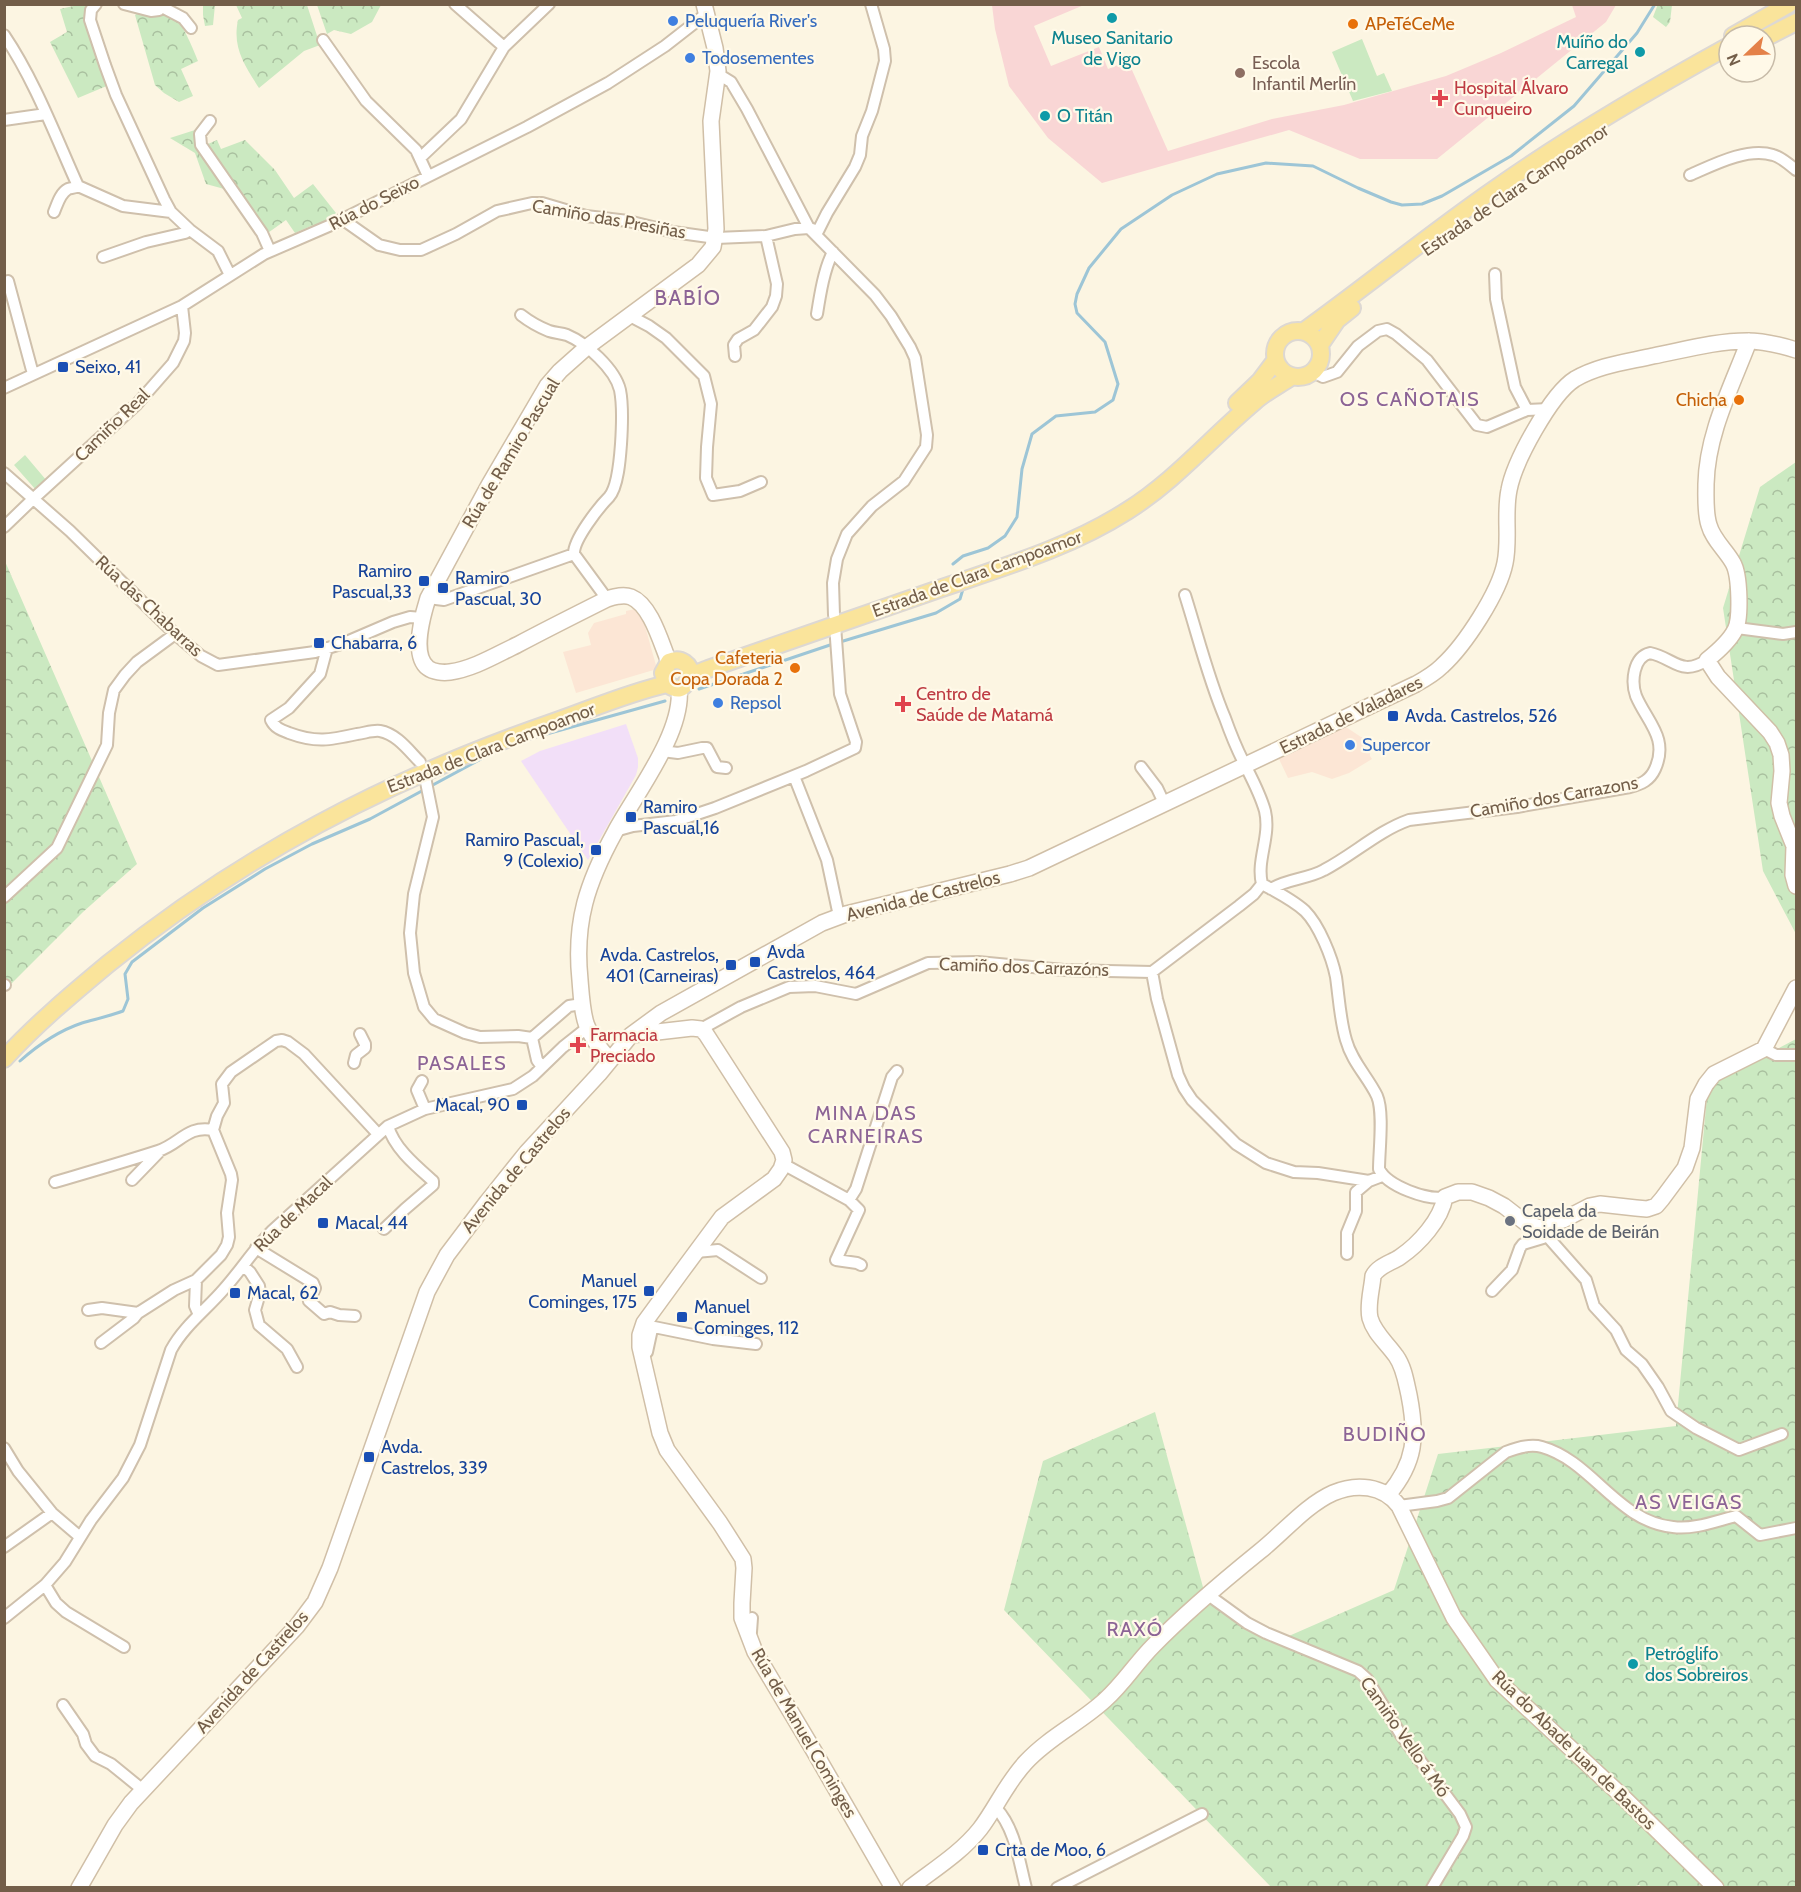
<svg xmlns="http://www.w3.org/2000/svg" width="1801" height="1892" font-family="Cabin,sans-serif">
<defs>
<pattern id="forest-crowns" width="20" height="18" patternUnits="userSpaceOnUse" patternTransform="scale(1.5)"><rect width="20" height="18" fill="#cbe9c1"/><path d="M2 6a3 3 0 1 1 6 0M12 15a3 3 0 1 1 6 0" fill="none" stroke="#a9c09f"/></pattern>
</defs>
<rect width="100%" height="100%" fill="#fcf5e2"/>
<path fill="#fce6d5" d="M640,608L657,669L576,693L563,652L591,645L588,633L594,623L626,614V611Z
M1346,727L1361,737H1369L1370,756L1372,759L1349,773L1332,779L1312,772L1288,778L1279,759Z"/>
<path fill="#f2dff8" d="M626,724L638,758V767L636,775L588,860L521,761L540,751Z"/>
<path fill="#f9d6d5" d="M992,5H1084L1034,26L1051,66L1099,47L1108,69L1128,61L1168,151L1272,119L1344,105L1446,76L1501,53L1576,17L1572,5H1616L1606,22L1437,159H1360L1289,130L1102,183L1048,138L1009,86L995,29Z"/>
<path fill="url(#forest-crowns)" d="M1658,4L1672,5L1670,22L1666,27L1653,17Z
M78,5L89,6L109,85L78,98L50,42L67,32L60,9Z
M203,5H215L213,25L205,26L203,15Z
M236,5H307L320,45L304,51L259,88C245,66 232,48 238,20L242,18Z
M317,5V4L381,5L372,22L351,34L334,30L327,34Z
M138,13C150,13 166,12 176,19C184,26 194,51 198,61L181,69L193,96L179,102L164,93L155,85L135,15Z
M195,130L208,144L217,140L221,149L245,140L275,170L294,198L313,184L336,213L313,229L311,226L295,233L286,220L265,235L228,190L206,184L195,153L170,138Z
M1796,462V934L1763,871L1723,608L1760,487Z
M4,559L137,864L83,912L5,990Z
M1796,1039V1887L1644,1888L1639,1885L1629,1888L1271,1887L1004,1610L1043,1461L1155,1412L1206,1598L1282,1639L1394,1590L1438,1454L1676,1426L1708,1086Z"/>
<path fill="#cbe9c1" d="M1362,39L1377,76L1384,73L1392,91L1353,101L1332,52Z
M25,455L47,481L36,490L14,465Z"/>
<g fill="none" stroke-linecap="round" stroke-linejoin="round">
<path stroke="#9dc5d6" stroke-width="3" d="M953,564L963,556L988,548L1005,536L1017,517L1022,469L1032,434L1056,416L1095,412L1113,400L1118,384L1105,342L1077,313L1075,304L1077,294L1089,268L1121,229L1172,195L1217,174L1266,163L1313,166L1358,188L1391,202L1402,205L1422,204L1442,196L1511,156L1574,106L1637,33L1655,4
M840,642L936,613L960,599L963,589
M699,689L833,644
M543,735L665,701
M20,1061C38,1045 58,1031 82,1023C96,1019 110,1016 123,1011L128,999L125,974L132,962L203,908L265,869L312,844L370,819L492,753"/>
<g stroke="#cfc0ac" stroke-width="14">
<path id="street" d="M96,4L91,10L90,20L105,65L116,95L164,199L171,212L190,230L218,251L230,275
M124,4L151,11L159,10L163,4
M455,4L504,47
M162,7L183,18L191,28
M4,35C35,81 55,135 78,186L123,206L171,212
M323,40L366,101L416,150L428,176
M718,74L731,82L747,109L809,228L875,295L891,316L910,347L915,358L927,435L926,447L904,481L872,506L847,534L837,559L833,583L834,615
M4,120L46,114
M210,121L200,134L201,145L262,233L270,251
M421,157L461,119L504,47L549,4
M1690,175C1713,165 1747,147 1773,155C1781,157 1790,165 1796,170
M54,212C57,205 60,193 68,189C71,188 75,188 78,186
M342,219L379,245L400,250H421L456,234L497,211L532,203H542L586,216L628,221L673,232L716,238L766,236L795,229L809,228L818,231L827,213L855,167L860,155L862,136L872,111L885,61L884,49L871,4
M103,257L146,242L185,233L190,230
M1495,274L1496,299L1515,387L1527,410
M8,281L33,374
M817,314C820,295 824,269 833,252
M521,315C530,322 539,327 549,331C555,333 561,333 567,335C586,343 615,369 620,390C623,405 622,429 621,444C620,458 618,487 609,497C599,507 573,540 574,554
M630,316L649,326L666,338L704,376L711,404L707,447L706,478L713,495L740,491L761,482
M735,356L734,345L738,339L754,330L772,307L776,296L777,284L766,236
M1313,372L1323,377L1337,372L1358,346L1378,331L1387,329L1396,334L1427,360L1477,425L1487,427L1527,410L1549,409
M4,388L182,306L264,254L331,225L527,127L608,83L665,46L706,14
M4,473L70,531L175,634L201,656L218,665L315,652L344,643L393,622L410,617L422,618
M4,527L33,499L137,404L173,363L184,341L185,333L182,306
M1185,595C1198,636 1208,678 1225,718C1230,732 1236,747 1243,761C1251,777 1260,793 1265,811C1271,837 1256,860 1262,884C1277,892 1293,900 1305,911C1319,925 1332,957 1336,977C1339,998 1340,1020 1346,1040C1352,1062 1368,1077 1377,1096C1384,1112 1379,1151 1379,1169C1387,1186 1428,1201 1445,1197
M428,598L444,600L574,554L607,599
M1737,628L1783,634L1796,632
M327,648L320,674L289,708L271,720C275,728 281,730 289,733C316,743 330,740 357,734C365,733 373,730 380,731C397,734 409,751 420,762
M662,751L678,753L702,748H707L717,767L726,768
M1141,767L1157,788L1165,805
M424,772L433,817L414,894L410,933L414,973L424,1007L434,1019L465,1033L480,1037L518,1036L532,1038L569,1006L582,1004
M794,776L827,860L839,916
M615,831L633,826L676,821L715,808L806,771L855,748L856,742L840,694L835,625
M1271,889C1286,879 1308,879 1324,870C1353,855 1378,831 1409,820L1517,807L1630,787C1642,784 1650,780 1655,769C1669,738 1647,722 1636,696C1631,682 1633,657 1650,653C1674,658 1681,677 1707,660
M4,897L57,848L107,745L109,713L114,690L125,675L137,662L175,634
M1152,972L1157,999L1178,1075L1184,1088L1192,1100L1236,1144L1266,1163L1294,1172L1318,1173L1369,1181L1382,1176
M4,985H5
M701,1029L741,1007L789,987L815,986L856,994L928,963L978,962L1064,970L1152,972L1239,906L1254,894L1262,884
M532,1038L537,1060L542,1067
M1764,1049L1776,1055H1796
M354,1063L356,1055L365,1048V1044L360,1034
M422,1081L417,1090L425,1109
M213,1130L217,1116L224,1103L222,1084L231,1072L276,1041L282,1040L288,1042L304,1054L378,1134
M783,1164L849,1200L859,1210L836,1260L857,1263L861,1265
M132,1180L161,1150
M55,1182C89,1172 124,1162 158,1151C180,1144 187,1125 213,1130L231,1174L232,1180L227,1213L229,1237L227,1245L221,1255L196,1280L174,1290L138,1313L134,1318L101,1343
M849,1200L856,1189L892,1077L897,1071
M1540,1228L1586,1280L1594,1306L1616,1330L1626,1350L1642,1364L1658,1387L1671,1411L1696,1428L1739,1450L1782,1434
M384,1229L405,1209L433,1185V1181C416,1166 394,1148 388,1126
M256,1248L313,1283L315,1288L309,1301L324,1314L330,1312L339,1315L355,1316
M696,1252L718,1250L761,1278
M1347,1254V1233L1356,1211V1192L1369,1181
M243,1266L250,1272L259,1286L260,1293L255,1310L259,1325L287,1349L297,1367
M196,1280L195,1306L199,1315
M1492,1291L1512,1270L1520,1248L1523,1244L1543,1238L1547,1234
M88,1310L102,1308L138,1313
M642,1354L647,1352L652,1329L654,1327L713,1339L756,1344
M4,1448L18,1471L52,1513L80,1537
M1399,1506L1437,1501L1448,1498L1506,1452C1516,1448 1531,1444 1542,1447C1592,1461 1618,1522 1673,1527C1693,1530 1716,1521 1736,1516L1760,1535L1796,1528
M4,1547L52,1513
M45,1585L56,1603L66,1612L124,1647
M1207,1594L1247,1623L1266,1633L1358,1671L1367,1679L1401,1735L1460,1814L1466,1827L1463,1836L1432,1888
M4,1618L45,1585L65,1562L91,1520L123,1478L140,1445L171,1350C184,1326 206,1310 224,1289C241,1270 254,1249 272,1231L388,1126L425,1109L513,1089L533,1076L563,1047L587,1028
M747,1634L751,1632L752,1618
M63,1705L83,1734L86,1744L95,1756L111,1764L143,1790
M996,1808C1015,1828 1019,1861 1026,1888
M1057,1888L1202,1814"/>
</g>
<g stroke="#d0bfa7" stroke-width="18">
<path id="secondary" d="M1749,341C1731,388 1707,434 1706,484C1706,498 1705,513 1709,525C1713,540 1726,550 1733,563C1740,575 1741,620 1735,630C1729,642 1717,652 1707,660L1718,677L1770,732L1777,743L1781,755L1782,771L1779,803L1782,816L1794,846L1793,875L1796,886
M669,662C661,643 651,605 631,597C623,594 614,597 607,599C577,614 547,629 517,645C496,655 473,669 450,672C443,673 433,672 428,668C411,655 423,614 428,598L489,485L547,386L560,371L587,347L698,265L713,247L716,229L711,121L718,71L715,48L704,4
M631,1035L692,1028L701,1029L706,1034L782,1152L784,1160L781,1169L774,1179L722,1217L682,1271L644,1323L640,1335V1347L660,1433L667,1450L720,1523L743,1559L744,1568L742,1603V1618L755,1652L814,1751L893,1888
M609,1059C583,1030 583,1018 580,980C574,922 587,883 615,832C636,793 684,732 679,688
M1388,1495C1416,1462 1417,1436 1409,1395C1406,1382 1404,1367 1396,1356C1387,1343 1374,1333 1370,1318C1367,1305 1372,1289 1373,1276C1378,1266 1391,1263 1400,1257C1419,1244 1441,1220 1445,1197L1458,1192H1472L1489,1198L1504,1206L1526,1223L1540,1228L1563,1220L1590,1206L1600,1204L1636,1208L1647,1209L1656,1206L1662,1199L1685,1168L1692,1148L1698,1099L1706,1084L1714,1074L1764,1049L1796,988
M79,1888L115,1825L131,1803L297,1626L315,1602L330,1568L427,1292L447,1255L487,1202L527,1152L599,1074L631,1035L661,1013L822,923L846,914L1010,874L1029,868L1416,684C1425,679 1434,674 1442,666C1465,645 1499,593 1505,563C1510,539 1504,514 1509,490C1514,462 1551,394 1575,379C1599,365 1627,362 1653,356C1684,350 1716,341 1747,341C1764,341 1780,345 1796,350
M910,1888C933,1870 961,1853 980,1829C996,1808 1007,1782 1026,1762C1049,1737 1080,1723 1105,1700C1123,1684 1136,1663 1153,1646C1186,1612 1222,1582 1259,1552C1282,1534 1306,1505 1333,1493C1356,1483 1383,1485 1399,1506L1454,1618L1497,1680L1622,1796L1716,1888"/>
</g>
<g stroke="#ddd8d3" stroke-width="20">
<path id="primary" d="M1733,36L1789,4
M1765,38L1796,22
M1275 354a23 23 0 1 1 46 0a23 23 0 1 1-46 0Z
M1304,331C1368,285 1430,234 1495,189C1570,136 1649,90 1729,46
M1320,345L1337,320L1352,308
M1237,403L1260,381L1275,361
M691,677C691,664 681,657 669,662L663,673L667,684C683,695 683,684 693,676C697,673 703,671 708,669C785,642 862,616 939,589C1003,567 1069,548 1127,511C1175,481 1211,438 1254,402C1265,392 1279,385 1291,377
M4,1059C36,1024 72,994 108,964C243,855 387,780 551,723C589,710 627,693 667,684"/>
</g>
<use href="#street" stroke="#fff" stroke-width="10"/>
<use href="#secondary" stroke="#fff" stroke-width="15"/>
<use href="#primary" stroke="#fae49b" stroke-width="16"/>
</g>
<g fill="#0f9aa8" stroke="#fff9e8" stroke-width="2">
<circle cx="1112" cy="18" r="6"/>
<circle cx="1640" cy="52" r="6"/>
<circle cx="1045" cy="116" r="6"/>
<circle cx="1633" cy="1664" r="6"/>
</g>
<g fill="#3f7fe0" stroke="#fff9e8" stroke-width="2">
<circle cx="673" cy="21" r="6"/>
<circle cx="690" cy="58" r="6"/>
<circle cx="718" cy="703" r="6"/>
<circle cx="1350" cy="745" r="6"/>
</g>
<g fill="#e8710a" stroke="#fff9e8" stroke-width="2">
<circle cx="1353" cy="24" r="6"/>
<circle cx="1739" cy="400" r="6"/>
<circle cx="795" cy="668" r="6"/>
</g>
<circle fill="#8d6e63" stroke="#fff9e8" stroke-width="2" cx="1240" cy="73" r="6"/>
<g fill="#e0444e" stroke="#fff9e8" stroke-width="2">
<path d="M1437 89h6v6h6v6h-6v6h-6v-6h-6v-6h6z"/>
<path d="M900 695h6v6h6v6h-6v6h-6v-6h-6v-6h6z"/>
<path d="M575 1036h6v6h6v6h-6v6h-6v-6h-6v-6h6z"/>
</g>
<g fill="#1a4fb4" stroke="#fff9e8" stroke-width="2">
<rect x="57" y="361" width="12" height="12" rx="3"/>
<rect x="418" y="575" width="12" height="12" rx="3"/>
<rect x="437" y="582" width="12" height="12" rx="3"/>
<rect x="313" y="637" width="12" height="12" rx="3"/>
<rect x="1387" y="710" width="12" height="12" rx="3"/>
<rect x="625" y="811" width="12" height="12" rx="3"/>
<rect x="590" y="844" width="12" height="12" rx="3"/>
<rect x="749" y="956" width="12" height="12" rx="3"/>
<rect x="725" y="959" width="12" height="12" rx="3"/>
<rect x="516" y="1099" width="12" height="12" rx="3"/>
<rect x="317" y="1217" width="12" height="12" rx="3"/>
<rect x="643" y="1285" width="12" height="12" rx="3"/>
<rect x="229" y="1287" width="12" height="12" rx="3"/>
<rect x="676" y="1311" width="12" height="12" rx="3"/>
<rect x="363" y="1451" width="12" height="12" rx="3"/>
<rect x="977" y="1844" width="12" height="12" rx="3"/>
</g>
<circle fill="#6b7280" stroke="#fff9e8" stroke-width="2" cx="1510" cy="1221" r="6"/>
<g text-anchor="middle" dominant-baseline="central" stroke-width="4.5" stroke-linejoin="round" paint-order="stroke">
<g font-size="18" fill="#366cbe" stroke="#fff9e8" text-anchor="start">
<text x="685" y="21">Peluquería River's</text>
<text x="702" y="58">Todosementes</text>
<text x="730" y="703">Repsol</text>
<text x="1362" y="745">Supercor</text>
</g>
<g font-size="18" fill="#c56008" stroke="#fff9e8" text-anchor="end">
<text x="1365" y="24" text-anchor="start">APeTéCeMe</text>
<text x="1727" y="400">Chicha</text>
<text x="783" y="658">Cafeteria<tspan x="783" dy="21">Copa Dorada 2</tspan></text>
</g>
<g font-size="18" fill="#0d838f" stroke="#fff9e8" text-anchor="start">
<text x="1112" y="38" text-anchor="middle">Museo Sanitario<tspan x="1112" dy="21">de Vigo</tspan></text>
<text x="1628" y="42" text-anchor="end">Muíño do<tspan x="1628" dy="21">Carregal</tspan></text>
<text x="1057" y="116">O Titán</text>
<text x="1645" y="1654">Petróglifo<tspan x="1645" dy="21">dos Sobreiros</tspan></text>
</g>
<g font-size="18" fill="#785e54" stroke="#fff9e8" text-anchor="start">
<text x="1252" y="63">Escola<tspan x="1252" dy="21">Infantil Merlín</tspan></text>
</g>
<g font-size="18" fill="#be3a42" stroke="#fff9e8" text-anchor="start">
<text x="1454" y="88">Hospital Álvaro<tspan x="1454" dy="21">Cunqueiro</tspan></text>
<text x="916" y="694">Centro de<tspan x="916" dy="21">Saúde de Matamá</tspan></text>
<text x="590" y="1035">Farmacia<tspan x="590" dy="21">Preciado</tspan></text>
</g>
<g font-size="18" fill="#735e49" stroke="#fff9e8">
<text transform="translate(1515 190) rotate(-34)">Estrada de Clara Campoamor</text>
<text transform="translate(374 203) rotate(-27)">Rúa do Seixo</text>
<text transform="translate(609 219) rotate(10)">Camiño das Presiñas</text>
<text transform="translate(112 425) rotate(-44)">Camiño Real</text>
<text transform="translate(511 453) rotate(-59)">Rúa de Ramiro Pascual</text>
<text transform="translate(977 574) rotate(-20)">Estrada de Clara Campoamor</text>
<text transform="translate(149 606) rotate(43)">Rúa das Chabarras</text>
<text transform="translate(1351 715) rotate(-26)">Estrada de Valadares</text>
<text transform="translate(491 748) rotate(-21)">Estrada de Clara Campoamor</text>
<text transform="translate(1554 797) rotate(-10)">Camiño dos Carrazons</text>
<text transform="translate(923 896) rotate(-14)">Avenida de Castrelos</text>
<text transform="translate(1024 967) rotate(2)">Camiño dos Carrazóns</text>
<text transform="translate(516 1170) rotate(-50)">Avenida de Castrelos</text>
<text transform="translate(293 1214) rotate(-44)">Rúa de Macal</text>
<text transform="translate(252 1672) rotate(-48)">Avenida de Castrelos</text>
<text transform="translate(804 1733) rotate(60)">Rúa de Manuel Cominges</text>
<text transform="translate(1405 1737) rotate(55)">Camiño Vello á Mó</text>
<text transform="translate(1574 1750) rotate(44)">Rúa do Abade Juan de Bastos</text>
</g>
<g font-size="18" fill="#164399" stroke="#fff9e8" text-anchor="start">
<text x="75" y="367">Seixo, 41</text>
<text x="412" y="571" text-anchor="end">Ramiro<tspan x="412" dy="21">Pascual,33</tspan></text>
<text x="455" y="578">Ramiro<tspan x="455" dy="21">Pascual, 30</tspan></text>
<text x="331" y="643">Chabarra, 6</text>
<text x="1405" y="716">Avda. Castrelos, 526</text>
<text x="643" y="807">Ramiro<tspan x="643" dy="21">Pascual,16</tspan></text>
<text x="584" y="840" text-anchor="end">Ramiro Pascual,<tspan x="584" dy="21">9 (Colexio)</tspan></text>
<text x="767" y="952">Avda<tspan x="767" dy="21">Castrelos, 464</tspan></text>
<text x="719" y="955" text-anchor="end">Avda. Castrelos,<tspan x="719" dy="21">401 (Carneiras)</tspan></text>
<text x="510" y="1105" text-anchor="end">Macal, 90</text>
<text x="335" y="1223">Macal, 44</text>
<text x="637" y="1281" text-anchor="end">Manuel<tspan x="637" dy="21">Cominges, 175</tspan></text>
<text x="247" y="1293">Macal, 62</text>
<text x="694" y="1307">Manuel<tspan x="694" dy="21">Cominges, 112</tspan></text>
<text x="381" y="1447">Avda.<tspan x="381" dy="21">Castrelos, 339</tspan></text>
<text x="995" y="1850">Crta de Moo, 6</text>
</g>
<g font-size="18" fill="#5b616d" stroke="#fff9e8" text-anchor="start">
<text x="1522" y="1211">Capela da<tspan x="1522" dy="21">Soidade de Beirán</tspan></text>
</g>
<g font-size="20" letter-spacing="1.5" fill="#8c6496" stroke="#fff9e8">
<text x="1410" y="399">OS CAÑOTAIS</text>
<text x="462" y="1063">PASALES</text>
<text x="866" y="1113">MINA DAS<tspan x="866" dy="23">CARNEIRAS</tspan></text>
<text x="1385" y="1434">BUDIÑO</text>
<text x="1689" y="1502">AS VEIGAS</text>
<text x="1135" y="1629">RAXÓ</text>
</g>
<g font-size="21" letter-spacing="1.5" fill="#8c6496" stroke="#fff9e8">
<text x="688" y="297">BABÍO</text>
</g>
</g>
<rect width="1801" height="1892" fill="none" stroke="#735e49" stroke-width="12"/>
<g transform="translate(1747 54) rotate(247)"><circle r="28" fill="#fff9e8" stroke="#c7bba8" stroke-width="1.5"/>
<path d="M0-4.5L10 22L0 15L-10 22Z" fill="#e48148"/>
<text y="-9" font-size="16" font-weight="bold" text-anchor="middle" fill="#735e49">N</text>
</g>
</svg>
